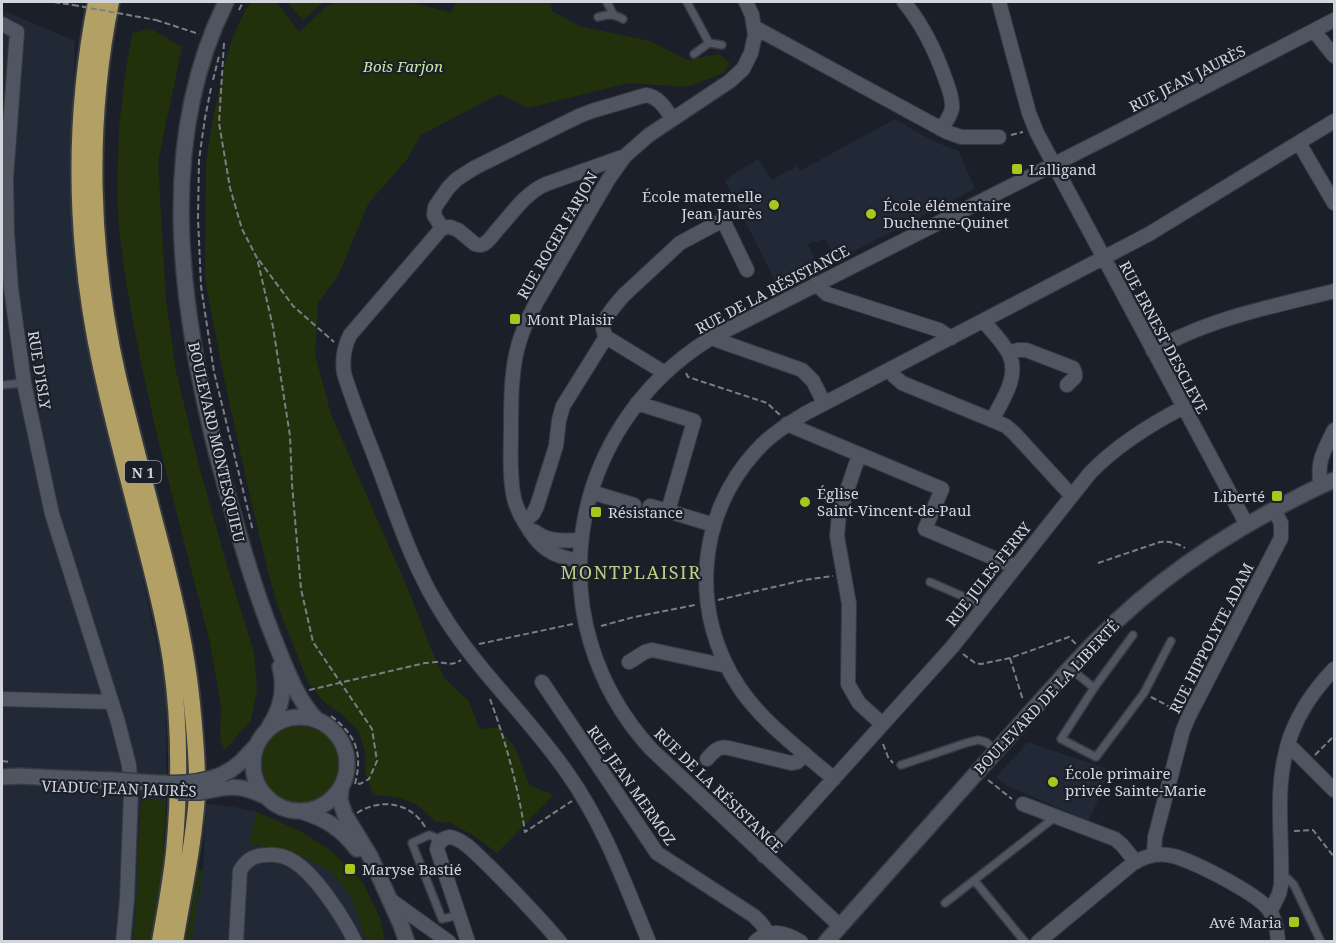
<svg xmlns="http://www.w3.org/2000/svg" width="1336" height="943" font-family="'Noto Serif',serif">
<rect width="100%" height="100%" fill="#1b1f29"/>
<path fill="#212937" d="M2,10L75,41L69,184L79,305L96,386L135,543L166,688V801L141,799L138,850V884L133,941H2Z
M895,119L935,142L959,151L975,189L837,260L825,239L808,244L820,273L803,282L795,280L779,289L725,181L730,177V176L758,159L772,180L797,166L800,171Z
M1028,742L1110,770L1089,821L1007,786L996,777Z
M206,804L234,807L257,812L249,844L290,851L330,871L351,896L366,941L192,942L197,902L203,870Z"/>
<path fill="#20310c" d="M251,2H277L299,32L327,6L336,2H408L451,12L457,2H550L552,11L579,26L650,41L687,60L719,54L730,63L723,73L687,87L629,83L528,108L499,94L421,135L407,159L368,204L339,274L318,303L315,354L331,414L410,594L431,649L445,679L468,700L480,729L498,727L516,749L529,785L554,795L497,853L476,837L451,823L436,822L416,804L396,797L373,795L365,771V751L358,730L340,713L323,701L308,682L278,607L268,572L246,479L221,364L205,279L206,161L212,123L225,63L233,36L245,10Z
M287,2H324L303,20Z
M151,29L182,47L158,162L166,300L176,371L199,466L228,569L254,653L257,690L251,720L225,750L220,740L221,706L209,639L160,448L141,364L126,283L119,229L117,194L119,127L125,75L132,33Z
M262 764a38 38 0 1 1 76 0a38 38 0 1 1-76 0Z
M141,799L166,801L162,877L150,941H133L138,884V850Z
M257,812L300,831L333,852L363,883L380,918L385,941H366L351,896L330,871L290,851L249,844Z
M198,869L203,870L197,902L192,941H186Z"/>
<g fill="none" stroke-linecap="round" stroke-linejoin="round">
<g stroke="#373a41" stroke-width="10">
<path id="service" d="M607,2L613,14
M687,2L709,43
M598,17C608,14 614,14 623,19
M694,54L709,43L722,45
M2,385L24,383
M930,582L985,606
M1133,635L1094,688L1061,739L1096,757L1144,693L1171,641
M1071,669L1094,688
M901,765L966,743L978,740L986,742L996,751
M442,840L429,835L412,843L442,919L459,915
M1282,874L1288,879L1294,885L1321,942
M974,880L1025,942
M945,903L1055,817"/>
</g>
<g stroke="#373a41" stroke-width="16">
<path id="minor" d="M904,2C923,25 936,52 946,81C949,89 953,99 952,108C951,116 945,123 941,129
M999,2L1029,113L1037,133L1247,525
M2,24L17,32L6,179L7,232L11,288L24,383L52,514L118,722L129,765L131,792L127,899L123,942
M754,27L947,132L961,137H999
M1314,31L1334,56
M1299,143L1334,203
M442,228L350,335C344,347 342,359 344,373C354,406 368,439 380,471C398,520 414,569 442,613C478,672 529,717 568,774C604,825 625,884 649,942
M442,228L434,215L435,207L448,188L457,179L474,168L579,116L592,111L646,95C659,97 665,108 672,118
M442,228L450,227L458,230L475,244C479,245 479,246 484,244C489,241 493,235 497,230C512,214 525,193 546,184L625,156
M816,284L827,294L939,330L951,338
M983,321C992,331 1003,342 1009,354C1020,376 1002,401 992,420L1006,426L1014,433L1071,495
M711,338L802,370L813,381L824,403
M1153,351C1163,346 1172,340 1182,336C1230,314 1284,304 1334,291
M1009,353L1018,350H1026L1073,368L1075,373V377L1067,385
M890,369L894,376L902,383L992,420
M665,373L606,337C604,333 603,331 603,327C604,317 618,302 624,295L680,243L723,220L747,270
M637,403L694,421L668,511L650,506
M787,424L942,489L925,529L1015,567
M859,455L839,514L837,536L849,604L848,684L859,703L882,724
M1321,486C1316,462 1324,451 1334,430
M591,492L634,505
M668,511L714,525
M524,521L533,514L537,506L556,446L559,420L563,406L606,337
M534,531C548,542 564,541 580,540
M579,560C552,558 538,546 525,523C520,515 516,507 514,498C509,475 511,451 511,428C511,403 511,375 517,350C521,333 528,318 536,303L608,180L625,156L649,135L730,81L743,69L751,53L755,35L752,15L746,2
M629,662L645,652L652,650L727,666
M542,682L657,853L754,916L761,923L768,933
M2,699L111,702
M1288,744L1334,790
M707,759C714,751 718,746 729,748L791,763L797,762L805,754
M834,779C802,751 763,723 739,687C690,614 696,516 756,451C770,435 788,424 806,413L1149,234L1334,121
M1023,804L1115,839L1122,845L1136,862
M1154,854L1155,837L1183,730L1189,716L1281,538V523L1274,510
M764,856L953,646L1090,473C1117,445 1149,425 1184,407
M389,899L449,942
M1270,912L1279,894L1281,885C1282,860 1280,836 1280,811C1279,752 1293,712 1334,669
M840,926L651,749C535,622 565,428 711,338L1112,135L1334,20
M236,942L240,871C245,861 254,855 266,855C275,854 285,856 293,861C315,874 344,918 355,942
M468,942L437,849C438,842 443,838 450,837C465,840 477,855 488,865C513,890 537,915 560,942
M755,942C770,928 785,932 801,942
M1038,942L1132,864C1143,857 1154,853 1168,855C1187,857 1258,894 1269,910C1276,920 1277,930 1278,942"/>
</g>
<g stroke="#373a41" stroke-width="18">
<path id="secondary" d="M226,2C156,143 180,307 217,455C228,496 239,537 252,577C260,603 270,629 280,654C290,678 299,702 318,721
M253 764a47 47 0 1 1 94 0a47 47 0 1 1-94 0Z
M269,727C281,709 286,689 280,667
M232,769L242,761L257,745
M222,788C239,785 252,790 267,797
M341,788L340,800L345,815L370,856L401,925L407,942
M301,811C326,819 341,828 357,849
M826,942L1070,668C1130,602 1190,556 1268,513C1290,501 1312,489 1334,480"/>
</g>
<g stroke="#373a41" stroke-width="20">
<path id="trunk" d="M96,2C72,123 75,247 101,367C114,427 130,485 145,544C155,582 165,621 171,661C180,723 180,788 174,852C171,882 165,912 160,942
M111,2C86,125 90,254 118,377C132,434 147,492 162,549C175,600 187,651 192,704C195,734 198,764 197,795C194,844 183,893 175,942"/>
</g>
<path stroke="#7b7e86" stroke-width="2" stroke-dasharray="6 3" stroke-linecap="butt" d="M54,2L73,5
M239,10L243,2
M156,20L199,34
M224,43L219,123L230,188L242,229L257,258L273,327L290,436L292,484L301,589L313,642L372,729L377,761L369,779L360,784L355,783
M213,80L219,56
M211,88L205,118L199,160L198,218L201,286L214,372L253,531
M1011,135L1023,132
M259,260L293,306L334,342
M686,373L688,377L767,403L780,415
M1098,563L1160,542C1169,541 1177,543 1185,548
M718,600L804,580L833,576
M601,626L634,617L695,605
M479,644L573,624
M963,654L975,663L981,664L1010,658L1069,637L1076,644
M1010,658L1022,697L1025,700
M309,690L425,663C427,663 435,662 436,662C446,662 451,667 461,660
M1151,697L1178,711
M490,699C506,742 518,787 525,832L572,801
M331,716C356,735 363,753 355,784
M883,744L888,757L893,763
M1315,755L1334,736
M988,780L1012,799
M357,813C380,798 411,802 425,827
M1294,831L1313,830L1334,857"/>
<use href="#service" stroke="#505661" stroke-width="7"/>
<use href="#minor" stroke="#505661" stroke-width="14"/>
<use href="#secondary" stroke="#505661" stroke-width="15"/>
<use href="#trunk" stroke="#b3a065" stroke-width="16"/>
<g stroke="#373a41" stroke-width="18" stroke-linecap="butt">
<path id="secondary-bridge" d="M2,777L20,776C51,778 82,779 113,780C151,782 198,791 232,769
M178,792H201L222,788"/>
</g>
<path stroke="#7b7e86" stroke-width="2" stroke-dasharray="6 3" stroke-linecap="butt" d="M73,5L156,20
M2,761L10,762"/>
<use href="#secondary-bridge" stroke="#505661" stroke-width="15"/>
</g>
<g fill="#a7c71e" stroke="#1b1f29" stroke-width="2">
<rect x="1011" y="163" width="12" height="12" rx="3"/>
<circle cx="774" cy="205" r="6"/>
<circle cx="871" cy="214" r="6"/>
<rect x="509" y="313" width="12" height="12" rx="3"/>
<rect x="1271" y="490" width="12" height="12" rx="3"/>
<circle cx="805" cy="502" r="6"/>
<rect x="590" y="506" width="12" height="12" rx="3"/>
<circle cx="1053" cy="782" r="6"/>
<rect x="344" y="863" width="12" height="12" rx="3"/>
<rect x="1288" y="916" width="12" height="12" rx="3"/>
</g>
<g text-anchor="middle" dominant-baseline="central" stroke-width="4.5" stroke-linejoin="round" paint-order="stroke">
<rect fill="#1b1f29" stroke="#9b9ea6" stroke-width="1.5" x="125" y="461" width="36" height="22" rx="4.5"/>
<g font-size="14" font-weight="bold" fill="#d2d5db">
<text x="143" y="472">N 1</text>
</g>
<g font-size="15" font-style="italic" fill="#c5eaa3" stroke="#1b1f29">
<text x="403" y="66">Bois Farjon</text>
</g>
<g font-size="15" fill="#d2d5db" stroke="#1b1f29">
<text transform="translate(1187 78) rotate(-27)">RUE JEAN JAURÈS</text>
<text transform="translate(557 235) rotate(-60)">RUE ROGER FARJON</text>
<text transform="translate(772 289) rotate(-28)">RUE DE LA RÉSISTANCE</text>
<text transform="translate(1164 337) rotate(62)">RUE ERNEST DESCLEVE</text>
<text transform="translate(40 370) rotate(81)">RUE D'ISLY</text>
<text transform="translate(217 442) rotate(77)">BOULEVARD MONTESQUIEU</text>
<text transform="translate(988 574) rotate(-52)">RUE JULES FERRY</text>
<text transform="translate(1211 638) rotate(-63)">RUE HIPPOLYTE ADAM</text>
<text transform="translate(1046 697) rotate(-47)">BOULEVARD DE LA LIBERTÉ</text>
<text transform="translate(632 785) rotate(55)">RUE JEAN MERMOZ</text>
<text transform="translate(119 788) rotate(2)">VIADUC JEAN JAURÈS</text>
<text transform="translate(719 790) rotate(44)">RUE DE LA RÉSISTANCE</text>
</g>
<g font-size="15" fill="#d2d5db" stroke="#1b1f29" text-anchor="start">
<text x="1029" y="169">Lalligand</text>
<text x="762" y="196" text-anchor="end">École maternelle<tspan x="762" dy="17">Jean Jaurès</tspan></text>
<text x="883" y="205">École élémentaire<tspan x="883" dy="17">Duchenne-Quinet</tspan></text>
<text x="527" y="319">Mont Plaisir</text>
<text x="817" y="493">Église<tspan x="817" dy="17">Saint-Vincent-de-Paul</tspan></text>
<text x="1265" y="496" text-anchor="end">Liberté</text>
<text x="608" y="512">Résistance</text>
<text x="1065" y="773">École primaire<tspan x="1065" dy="17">privée Sainte-Marie</tspan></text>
<text x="362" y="869">Maryse Bastié</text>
<text x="1282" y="922" text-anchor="end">Avé Maria</text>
</g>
<g font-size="18" letter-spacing="1.5" fill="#bcd085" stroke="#1b1f29">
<text x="631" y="572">MONTPLAISIR</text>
</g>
</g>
<rect width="1336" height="943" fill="none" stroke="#d2d5db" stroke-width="6"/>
</svg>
